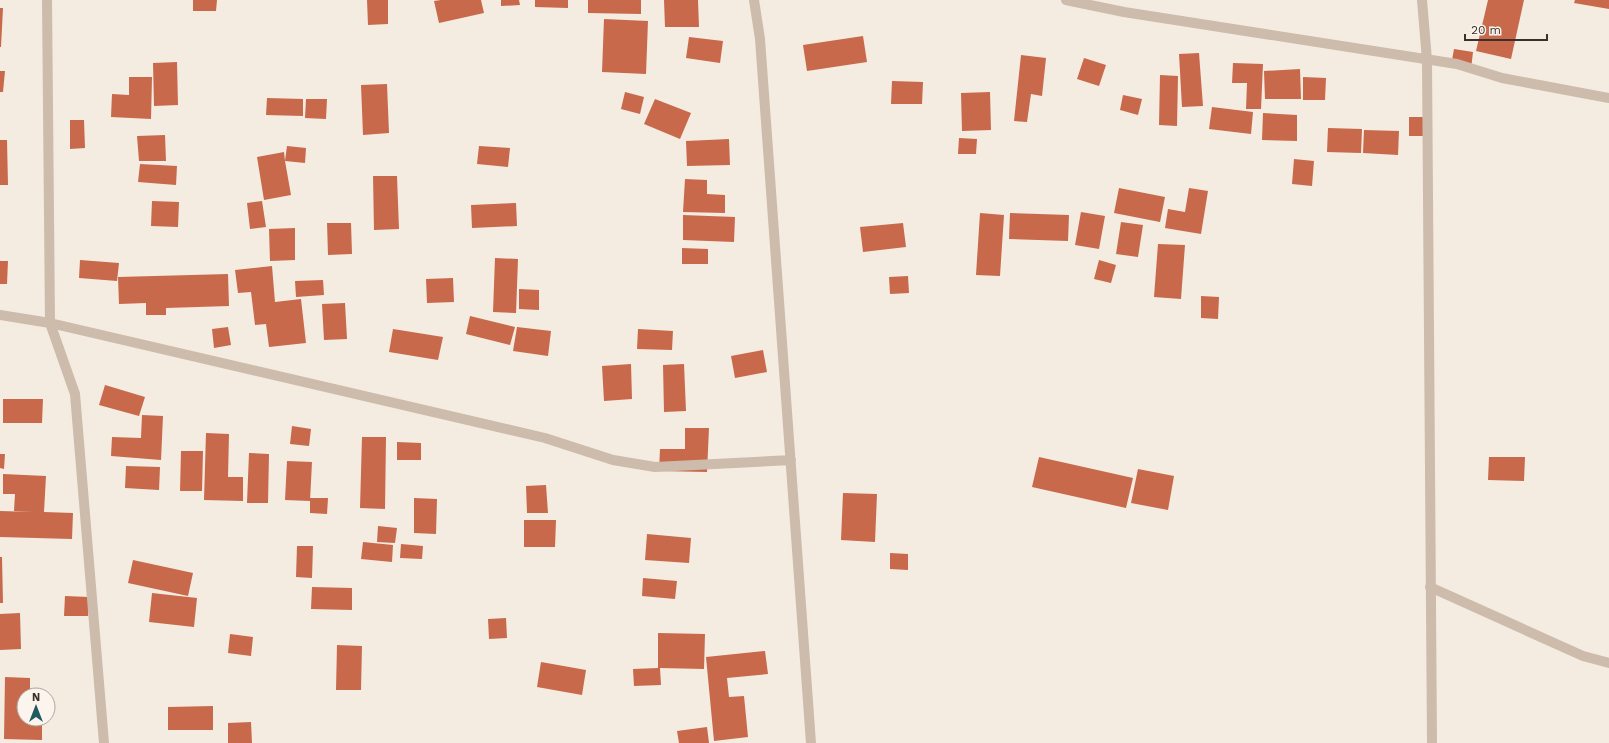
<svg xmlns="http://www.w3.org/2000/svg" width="1609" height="743" font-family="'Work Sans',sans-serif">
<rect width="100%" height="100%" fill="#f4ebe1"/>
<path fill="#c8694b" d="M193,0H217L216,11H193Z
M367,0H388V24L368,25Z
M441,0H481L484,13L439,23L434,1Z
M501,0H519L520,5L501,6Z
M535,0H568V8L535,7Z
M588,0H641V14L588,13Z
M664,0H698L699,27H665Z
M1488,0H1524L1511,59L1476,51Z
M1575,0H1609V9L1574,3Z
M0,8H3L1,47H0Z
M604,19L648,21L646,74L602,72Z
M863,36L867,62L807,71L803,45Z
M689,37L723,41L720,63L686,58Z
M1454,49L1473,52L1471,69L1451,66Z
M1199,53L1203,106L1182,107L1179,54Z
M1021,55L1046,58L1042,96L1031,94L1027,122L1014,121Z
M1084,58L1106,65L1099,86L1077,79Z
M177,62L178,105L154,106L153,63Z
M1233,63L1263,64L1261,109H1246L1247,83H1232Z
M1300,69L1301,99H1265L1264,71Z
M0,71H5L3,92H0Z
M1160,75L1178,76L1177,126L1159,125Z
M129,77H152L151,119L111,117L112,94L129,95Z
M1303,77L1326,78L1325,100H1303Z
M892,81L923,82L922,104H891Z
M387,84L389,133L363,135L361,85Z
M625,92L644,97L640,114L621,109Z
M990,92L991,130L962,131L961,93Z
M1123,95L1142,99L1138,115L1120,110Z
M267,98L303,99V116L266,115Z
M306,99H327L326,119L305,118Z
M655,99L691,113L680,139L644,124Z
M1212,107L1253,112L1251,134L1209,129Z
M1263,113L1297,115V141L1262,140Z
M1409,117H1430V136H1409Z
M70,120H84L85,148L70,149Z
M1328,128L1362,129L1361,153L1327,152Z
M1364,130L1399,131L1398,155L1363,153Z
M165,135L166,161H139L137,136Z
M959,138L977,139L976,154H958Z
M729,139L730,165L687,166L686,141Z
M0,140H7L8,185H0Z
M287,146L306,148L305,163L285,161L291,195L264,200L257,157L284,152L285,161Z
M479,146L510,148L508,167L477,164Z
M1294,159L1314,161L1312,186L1292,184Z
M140,164L177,166L176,185L138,182Z
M373,176H397L399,229L374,230Z
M685,179L707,180V194L725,195V213L683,212Z
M1119,188L1165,197L1160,222L1114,213Z
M1189,188L1208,191L1201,234L1165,228L1168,209L1185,212Z
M152,201L179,202L178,227L151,226Z
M262,201L266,227L250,229L247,203Z
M516,203L517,226L472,228L471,205Z
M1081,212L1105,216L1099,249L1075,245Z
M980,213L1004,215L1000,276L976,275Z
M1010,213L1069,215L1068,241L1009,239Z
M683,215L735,217L734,242L683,240Z
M1121,222L1143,225L1138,257L1116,254Z
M327,223H351L352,254L328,255Z
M903,223L906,247L863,252L860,227Z
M295,228V260L270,261L269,229Z
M1158,244L1185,245L1181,299L1154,297Z
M682,248L708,249V264H682Z
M495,258L518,259L516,313L493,312Z
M80,260L119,263L117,281L79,278Z
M1099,260L1116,265L1111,283L1094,279Z
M0,261H8L7,284H0Z
M272,266L275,302L301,299L306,343L269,347L266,324L255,325L251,292L238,293L235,270Z
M228,274L229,306L166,308V315H146V303L119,304L118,277Z
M908,276L909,293L890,294L889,277Z
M453,278L454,302L427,303L426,279Z
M323,280L324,295L296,297L295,281Z
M519,289L539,290V310L519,309Z
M1201,296L1219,297L1218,319L1201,318Z
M345,303L347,339L324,340L322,304Z
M470,316L515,327L510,345L466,334Z
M228,327L231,345L214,348L212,329Z
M517,327L551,331L548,356L513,351Z
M393,329L443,337L438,360L389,352Z
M638,329L673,331L672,350L637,349Z
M763,350L767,372L735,378L731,356Z
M631,364L632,399L604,401L602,366Z
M684,364L686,411L664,412L663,365Z
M105,385L145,397L139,416L99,405Z
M3,399H43L42,423H3Z
M142,415L163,416L161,460L111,456L112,437L141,438Z
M292,426L311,429L309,446L290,444Z
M685,428H709L707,472L659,471L660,449H685Z
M206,433L229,434L228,477H243V501L204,500Z
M362,437H386L385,509L360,508Z
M397,442L421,443V460H397Z
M181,451H203L202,491H180Z
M249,453L269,454L268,503H247Z
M0,454H5L4,469L0,468Z
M1039,457L1133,478L1126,508L1032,487Z
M1489,457H1525L1524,481L1488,480Z
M287,461L312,462L310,501L285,500Z
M126,466L160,467L159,490L125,488Z
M1138,469L1174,476L1168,510L1131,503Z
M3,474L46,476L44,512L73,513L72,539L0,537V511L34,512L14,511L15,494H3Z
M546,485L548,513H527L526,486Z
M843,493L877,494L875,542L841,540Z
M310,498H328L327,514L310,513Z
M414,498L437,499L436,534L414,533Z
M524,520H556L555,547H524Z
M378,526L397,528L395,543L377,542Z
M647,534L691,538L689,563L645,560Z
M363,542L393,545L392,562L361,559Z
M401,544L423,546L422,559L400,558Z
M297,546H313L312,578L296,577Z
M890,553L908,554V570L890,569Z
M0,557H2L3,603H0Z
M133,560L193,573L188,596L128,583Z
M643,578L677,581L675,599L642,596Z
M312,587L352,588V610L311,609Z
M152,593L197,598L194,627L149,622Z
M65,596L89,597L88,616H64Z
M20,613L21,649L0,650V614Z
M506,618L507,638L489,639L488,619Z
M658,633L705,634L704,669L660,668L661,685L634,686L633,669L658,668Z
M230,634L253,637L251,656L228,653Z
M337,645L362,646L361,690H336Z
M765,651L768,674L727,678L729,697L744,696L748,737L714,741L706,657Z
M541,662L586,670L582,695L537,687Z
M5,677L30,678V695H24V719H42V740L4,739Z
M213,706V730H168V707Z
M251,722L252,743H228V723Z
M707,727L709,743H679L677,731Z"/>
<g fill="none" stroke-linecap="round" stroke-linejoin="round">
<path stroke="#cdbbac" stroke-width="10" d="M47,0L50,323L75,394L104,743
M754,0L760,39L811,743
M1066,0L1124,12L1457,64L1502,78L1609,98
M1422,0L1427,60L1432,743
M0,315L50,323L545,438L613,460L655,467L791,460
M1430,587L1583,656L1609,663"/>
</g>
<g transform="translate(36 707)"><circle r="19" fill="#fbf5ee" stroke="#aea6a0"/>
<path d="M0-3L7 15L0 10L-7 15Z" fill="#1f5a5e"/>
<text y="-6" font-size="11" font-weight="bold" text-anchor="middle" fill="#3b302b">N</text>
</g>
<path d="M1465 34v6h82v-6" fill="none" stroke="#3b302b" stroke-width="2"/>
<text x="1471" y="34" font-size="12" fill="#3b302b" stroke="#fbf5ee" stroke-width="3" paint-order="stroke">20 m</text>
</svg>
